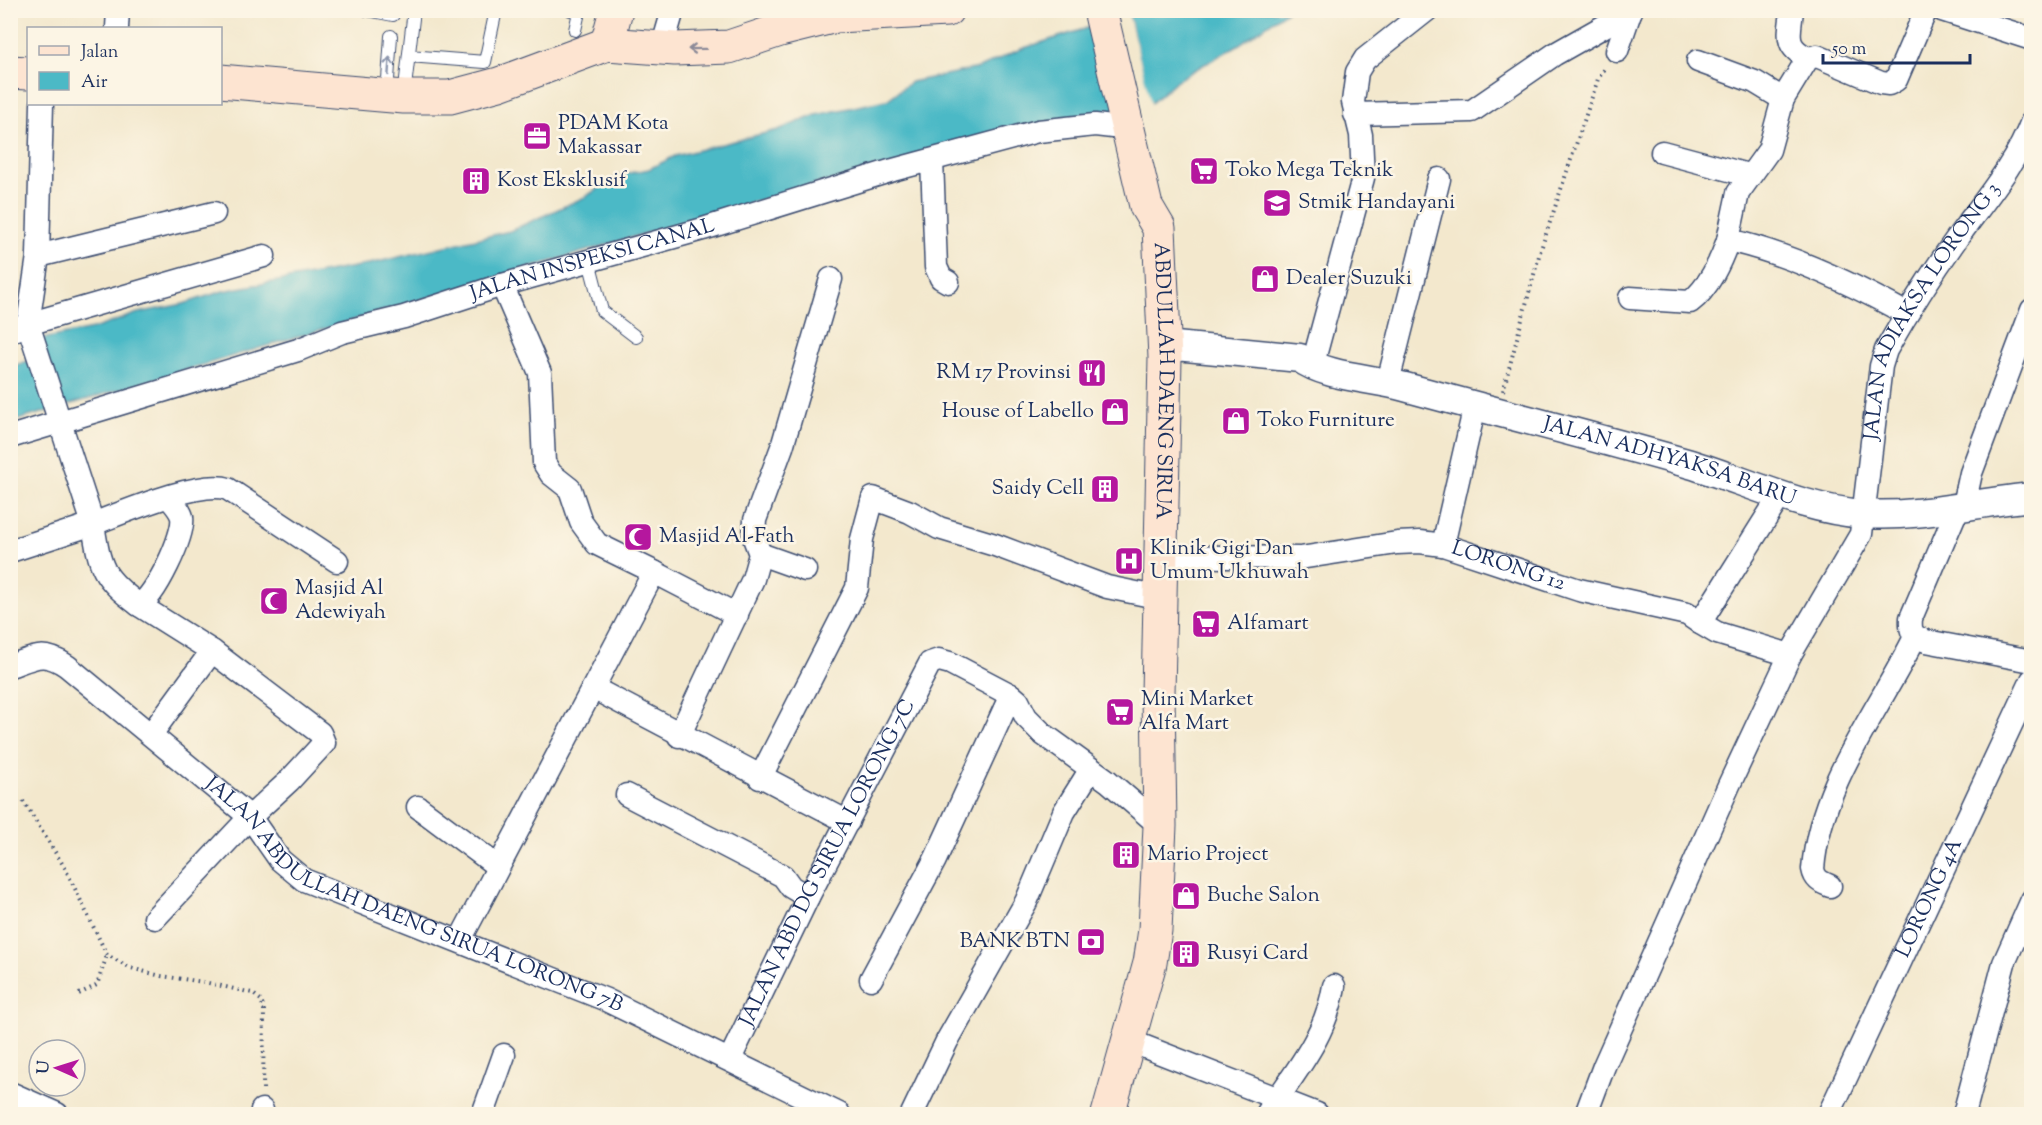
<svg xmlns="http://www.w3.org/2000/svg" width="2042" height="1125" font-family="'Sorts Mill Goudy',serif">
<rect width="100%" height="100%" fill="#fcf5e5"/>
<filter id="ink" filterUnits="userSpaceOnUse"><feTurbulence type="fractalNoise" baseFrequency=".0167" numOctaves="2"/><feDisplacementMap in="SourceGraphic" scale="12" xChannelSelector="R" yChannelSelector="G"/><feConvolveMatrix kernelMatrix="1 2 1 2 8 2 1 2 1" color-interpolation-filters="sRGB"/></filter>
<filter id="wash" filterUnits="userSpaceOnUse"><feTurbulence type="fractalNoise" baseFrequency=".008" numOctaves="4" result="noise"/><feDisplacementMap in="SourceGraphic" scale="24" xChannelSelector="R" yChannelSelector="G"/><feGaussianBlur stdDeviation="1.35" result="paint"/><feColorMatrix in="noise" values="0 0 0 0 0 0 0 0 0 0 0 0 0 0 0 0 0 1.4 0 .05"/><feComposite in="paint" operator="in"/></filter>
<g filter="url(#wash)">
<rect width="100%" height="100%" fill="#f3e8cd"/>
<path fill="#4cb9c6" stroke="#347492" stroke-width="1.5" d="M1135,10L1287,11L1238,45L1177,80L1150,104L1129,15Z
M1097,25L1119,114L1095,116L806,187L707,215L11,422L10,367L46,355L41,339L93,329L138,313L183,304L223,291L365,265L510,231L585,197L620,175L649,169L675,156L778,130L816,115L887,100L911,82L979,68L1021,49Z"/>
<path fill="#f3e8cd" d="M1128,12L1152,107H1151L1148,105L1126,16Z"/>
</g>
<g filter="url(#ink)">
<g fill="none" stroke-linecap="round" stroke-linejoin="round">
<g stroke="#3b4b6f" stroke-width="14">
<path id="service" d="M367,10L393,15
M571,10L579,12L575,30
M409,56L485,62L496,10
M387,94L391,36
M404,96L414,10
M589,261L602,311L636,337"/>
</g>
<g stroke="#3b4b6f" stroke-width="25">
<g id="minor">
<path d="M1792,10C1790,34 1783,46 1808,58"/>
<path d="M1942,10L2032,39"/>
<path d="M117,28L118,10"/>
<path d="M662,48L673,10"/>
<path d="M1617,51L1631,10"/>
<path d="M1698,61L1755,82L1783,99"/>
<path d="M42,104L38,256L214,213"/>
<path d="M1355,114L1472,111L1555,54L1631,11"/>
<path d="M1662,152L1748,175"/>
<path d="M932,160L936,267L941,278L948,282"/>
<path d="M502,285L540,373L544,463L551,474L570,489L581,522L597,544L654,572"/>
<path d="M1630,298L1690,302C1708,289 1721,261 1728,240"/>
<path d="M1907,314C1851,283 1790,254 1728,240L1738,193L1769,150L1783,99L1808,58L1817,56L1881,83L1889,84L1896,80L1926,10"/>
<path d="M10,332L28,324L264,256"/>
<path d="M1312,367L1363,178L1361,135L1353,102L1357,72L1365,59L1427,10"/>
<path d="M1388,382L1439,179"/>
<path id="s1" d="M10,437L298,350L342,332L404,317L502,285L703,229L893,170L1038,131L1095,125L1130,129"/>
<path d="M169,497C173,503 180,509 182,517C185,535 155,597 139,605C102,577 100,569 93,524C122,513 201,479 228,489L337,561"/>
<path d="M1959,505L1911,618C1910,632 1912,636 1926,641L2032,661"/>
<path d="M1964,505L1971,473L2032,310"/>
<path d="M1443,545L1475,406"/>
<path d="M10,551L93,524L28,324L38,256"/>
<path d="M760,554L805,570"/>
<path id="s2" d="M1161,556L1300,558L1397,543L1420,542L1443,545L1579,590L1687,614L1700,623L1780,496"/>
<path d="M139,605L212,651L152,733"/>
<path d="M1700,623L1717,633L1790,655"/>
<path id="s3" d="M10,666C35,657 44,650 67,666L250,817L280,860L304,880L604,999L839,1114"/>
<path d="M595,689L848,822"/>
<path d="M679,736L753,579L760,554L754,538L755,520L782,447L831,279"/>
<path d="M760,778L857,588L862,539L873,498L910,512L939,528L995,545L1107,587L1161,598"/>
<path d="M627,795L783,876L791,887L808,897"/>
<path d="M418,807L497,866"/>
<path d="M1830,886C1821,882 1815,880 1813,869C1820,783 1878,712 1915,637"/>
<path d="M155,918L250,817L289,781L324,743L320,733L212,651"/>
<path d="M460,940L654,572L737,615"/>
<path d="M871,979L935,860L1011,695"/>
<path d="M1130,1041L1317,1114"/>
<path id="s4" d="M730,1059L808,897L930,663L939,660L950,663L1011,695L1018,701L1026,717L1043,734L1108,781L1160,826"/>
<path d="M10,1093L57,1114"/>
<path d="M262,1110V1114"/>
<path d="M483,1114L504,1055"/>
<path d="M912,1114L947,1041L1026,902L1064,812L1091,769"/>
<path d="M1267,1114C1294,1073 1326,1037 1334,986"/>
<path id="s5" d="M1586,1114L1604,1066L1729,785L1790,655L1861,534L1881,366L1886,350C1907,313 1930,276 1955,241C1982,203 2016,165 2032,121"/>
<path id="s6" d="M1829,1114L2032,680"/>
<path d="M1964,1114L2004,963L2032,900"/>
</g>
</g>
<g stroke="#3b4b6f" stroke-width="31">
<g id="tertiary">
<path id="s7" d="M1165,345L1300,358C1325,377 1374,378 1405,387C1500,413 1595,437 1690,464C1746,481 1805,510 1864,514C1920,518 1977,502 2032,497"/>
</g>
</g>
<g stroke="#3b4b6f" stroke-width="35">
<g id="secondary">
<path id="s8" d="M1100,10L1146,206L1159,228L1165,358L1158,694L1160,826L1155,930L1150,963L1108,1114"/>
<path d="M607,44L616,10"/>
<path d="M10,72L28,73"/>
<path d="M220,81L404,97H450L499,84L607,44L675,49L729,47L780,30L836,16L947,10"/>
</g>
</g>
<path stroke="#3b4b6f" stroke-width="4" stroke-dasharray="1.5 4.5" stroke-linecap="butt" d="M1503,391L1540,252L1598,79L1606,67
M23,801L65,868L107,955L131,968L161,976L204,982L252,993L261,1000L264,1009L263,1092
M79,994L97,985L107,955"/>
<use href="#service" stroke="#fff" stroke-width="12"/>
<use href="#minor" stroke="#fff" stroke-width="22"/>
<use href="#tertiary" stroke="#fff" stroke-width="28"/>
<use href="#secondary" stroke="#fde4d1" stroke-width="33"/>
</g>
<defs><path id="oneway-shaft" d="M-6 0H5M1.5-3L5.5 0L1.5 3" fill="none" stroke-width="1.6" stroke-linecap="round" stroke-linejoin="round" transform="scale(1.5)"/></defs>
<use stroke="#8c8a98" href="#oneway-shaft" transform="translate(697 49) rotate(179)"/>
<use stroke="#8d97ae" href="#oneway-shaft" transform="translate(389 66) rotate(-86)"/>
</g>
<defs>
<g id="office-square" transform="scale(1.5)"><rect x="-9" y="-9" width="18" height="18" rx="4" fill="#b5179e" stroke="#fcf5e5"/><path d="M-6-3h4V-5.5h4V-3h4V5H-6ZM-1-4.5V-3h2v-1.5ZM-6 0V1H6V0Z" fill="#fff"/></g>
<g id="supermarket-square" transform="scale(1.5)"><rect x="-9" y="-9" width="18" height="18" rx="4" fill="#b5179e" stroke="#fcf5e5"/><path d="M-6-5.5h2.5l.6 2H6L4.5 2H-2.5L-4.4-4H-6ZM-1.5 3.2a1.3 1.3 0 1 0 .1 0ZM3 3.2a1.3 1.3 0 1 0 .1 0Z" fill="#fff"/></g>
<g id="building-square" transform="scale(1.5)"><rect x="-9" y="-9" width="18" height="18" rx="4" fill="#b5179e" stroke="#fcf5e5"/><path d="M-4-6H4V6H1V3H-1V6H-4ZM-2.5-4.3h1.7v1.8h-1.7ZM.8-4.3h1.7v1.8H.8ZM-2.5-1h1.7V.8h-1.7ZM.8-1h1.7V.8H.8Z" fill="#fff"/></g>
<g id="university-square" transform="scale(1.5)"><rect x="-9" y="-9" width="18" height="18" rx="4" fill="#b5179e" stroke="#fcf5e5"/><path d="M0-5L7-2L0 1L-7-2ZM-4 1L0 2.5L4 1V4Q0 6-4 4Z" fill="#fff"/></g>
<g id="shop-square" transform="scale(1.5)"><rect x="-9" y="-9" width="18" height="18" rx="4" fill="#b5179e" stroke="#fcf5e5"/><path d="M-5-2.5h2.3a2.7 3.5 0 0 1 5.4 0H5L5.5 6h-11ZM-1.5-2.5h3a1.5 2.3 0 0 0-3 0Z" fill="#fff"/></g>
<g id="restaurant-square" transform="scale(1.5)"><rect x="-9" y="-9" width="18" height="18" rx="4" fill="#b5179e" stroke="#fcf5e5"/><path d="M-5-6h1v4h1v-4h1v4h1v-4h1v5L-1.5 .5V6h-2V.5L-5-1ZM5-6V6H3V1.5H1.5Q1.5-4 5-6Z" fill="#fff"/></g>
<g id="mosque-square" transform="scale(1.5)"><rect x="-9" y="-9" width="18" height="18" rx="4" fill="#b5179e" stroke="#fcf5e5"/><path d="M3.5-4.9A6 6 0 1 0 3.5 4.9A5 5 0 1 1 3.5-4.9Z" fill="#fff"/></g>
<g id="hospital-square" transform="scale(1.5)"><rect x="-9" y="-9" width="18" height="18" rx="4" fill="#b5179e" stroke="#fcf5e5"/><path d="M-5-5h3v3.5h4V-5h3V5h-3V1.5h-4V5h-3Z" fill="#fff"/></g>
<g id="bank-square" transform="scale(1.5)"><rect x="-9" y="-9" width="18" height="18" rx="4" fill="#b5179e" stroke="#fcf5e5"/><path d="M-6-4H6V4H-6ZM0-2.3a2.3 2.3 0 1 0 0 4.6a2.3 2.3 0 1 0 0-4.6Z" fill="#fff"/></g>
</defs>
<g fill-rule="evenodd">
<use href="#office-square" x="537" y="136"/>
<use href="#supermarket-square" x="1204" y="171"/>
<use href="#building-square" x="476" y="181"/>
<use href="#university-square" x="1277" y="203"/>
<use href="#shop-square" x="1265" y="279"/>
<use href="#restaurant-square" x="1092" y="373"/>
<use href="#shop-square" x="1115" y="412"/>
<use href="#shop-square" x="1236" y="421"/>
<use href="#building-square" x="1105" y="489"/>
<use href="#mosque-square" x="638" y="537"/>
<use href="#hospital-square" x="1129" y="561"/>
<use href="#mosque-square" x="274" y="601"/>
<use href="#supermarket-square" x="1206" y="624"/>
<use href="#supermarket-square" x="1120" y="712"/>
<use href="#building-square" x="1126" y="855"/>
<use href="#shop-square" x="1186" y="896"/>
<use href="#bank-square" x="1091" y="942"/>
<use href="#building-square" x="1186" y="954"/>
</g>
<g text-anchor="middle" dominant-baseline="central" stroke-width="5" stroke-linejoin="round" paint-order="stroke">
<g font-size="21" fill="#1b2f5e" stroke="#fcf5e5" text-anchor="start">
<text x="558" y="124">PDAM Kota<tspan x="558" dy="24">Makassar</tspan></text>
<text x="1225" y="171">Toko Mega Teknik</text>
<text x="497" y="181">Kost Eksklusif</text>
<text x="1298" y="203">Stmik Handayani</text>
<text x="1286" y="279">Dealer Suzuki</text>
<text x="1071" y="373" text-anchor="end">RM 17 Provinsi</text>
<text x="1094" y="412" text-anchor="end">House of Labello</text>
<text x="1257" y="421">Toko Furniture</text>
<text x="1084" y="489" text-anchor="end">Saidy Cell</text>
<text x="659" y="537">Masjid Al-Fath</text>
<text x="1150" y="549">Klinik Gigi Dan<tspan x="1150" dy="24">Umum Ukhuwah</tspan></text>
<text x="295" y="589">Masjid Al<tspan x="295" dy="24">Adewiyah</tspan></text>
<text x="1227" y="624">Alfamart</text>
<text x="1141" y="700">Mini Market<tspan x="1141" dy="24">Alfa Mart</tspan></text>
<text x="1147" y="855">Mario Project</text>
<text x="1207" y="896">Buche Salon</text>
<text x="1070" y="942" text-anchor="end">BANK BTN</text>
<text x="1207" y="954">Rusyi Card</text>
</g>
<g font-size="21" fill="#1b2f5e" stroke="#fcf5e5">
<text stroke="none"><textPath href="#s1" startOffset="609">JALAN INSPEKSI CANAL</textPath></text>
<text stroke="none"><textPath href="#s5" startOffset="882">JALAN ADIAKSA LORONG 3</textPath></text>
<text stroke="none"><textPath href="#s8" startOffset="380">ABDULLAH DAENG SIRUA</textPath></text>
<text stroke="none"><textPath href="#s7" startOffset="520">JALAN ADHYAKSA BARU</textPath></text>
<text stroke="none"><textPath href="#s2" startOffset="352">LORONG 12</textPath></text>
<text stroke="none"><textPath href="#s4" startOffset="219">JALAN ABD DG SIRUA LORONG 7C</textPath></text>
<text stroke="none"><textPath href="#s3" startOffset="483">JALAN ABDULLAH DAENG SIRUA LORONG 7B</textPath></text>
<text stroke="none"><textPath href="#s6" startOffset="238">LORONG 4A</textPath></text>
</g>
</g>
<rect width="2042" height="1125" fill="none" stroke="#fcf5e5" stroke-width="36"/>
<rect x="27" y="27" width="195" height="78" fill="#fcf5e5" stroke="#a2a6af" stroke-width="1.5"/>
<rect x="39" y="46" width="30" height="9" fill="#fde4d1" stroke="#a2a6af" stroke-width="1.5"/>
<text x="81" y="57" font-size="18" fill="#1b2f5e">Jalan</text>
<rect x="39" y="72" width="30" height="18" fill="#4cb9c6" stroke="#a2a6af" stroke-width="1.5"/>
<text x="81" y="87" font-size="18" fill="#1b2f5e">Air</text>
<g transform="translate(57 1068) rotate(273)"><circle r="28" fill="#fcf5e5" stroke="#a2a6af" stroke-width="1.5"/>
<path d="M0-4.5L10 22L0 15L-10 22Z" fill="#b5179e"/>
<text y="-9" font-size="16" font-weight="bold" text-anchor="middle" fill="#1b2f5e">U</text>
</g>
<path d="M1823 54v9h147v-9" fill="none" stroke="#1b2f5e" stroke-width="3"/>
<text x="1832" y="54" font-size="18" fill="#1b2f5e" stroke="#fcf5e5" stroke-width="4.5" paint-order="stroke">50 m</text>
</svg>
